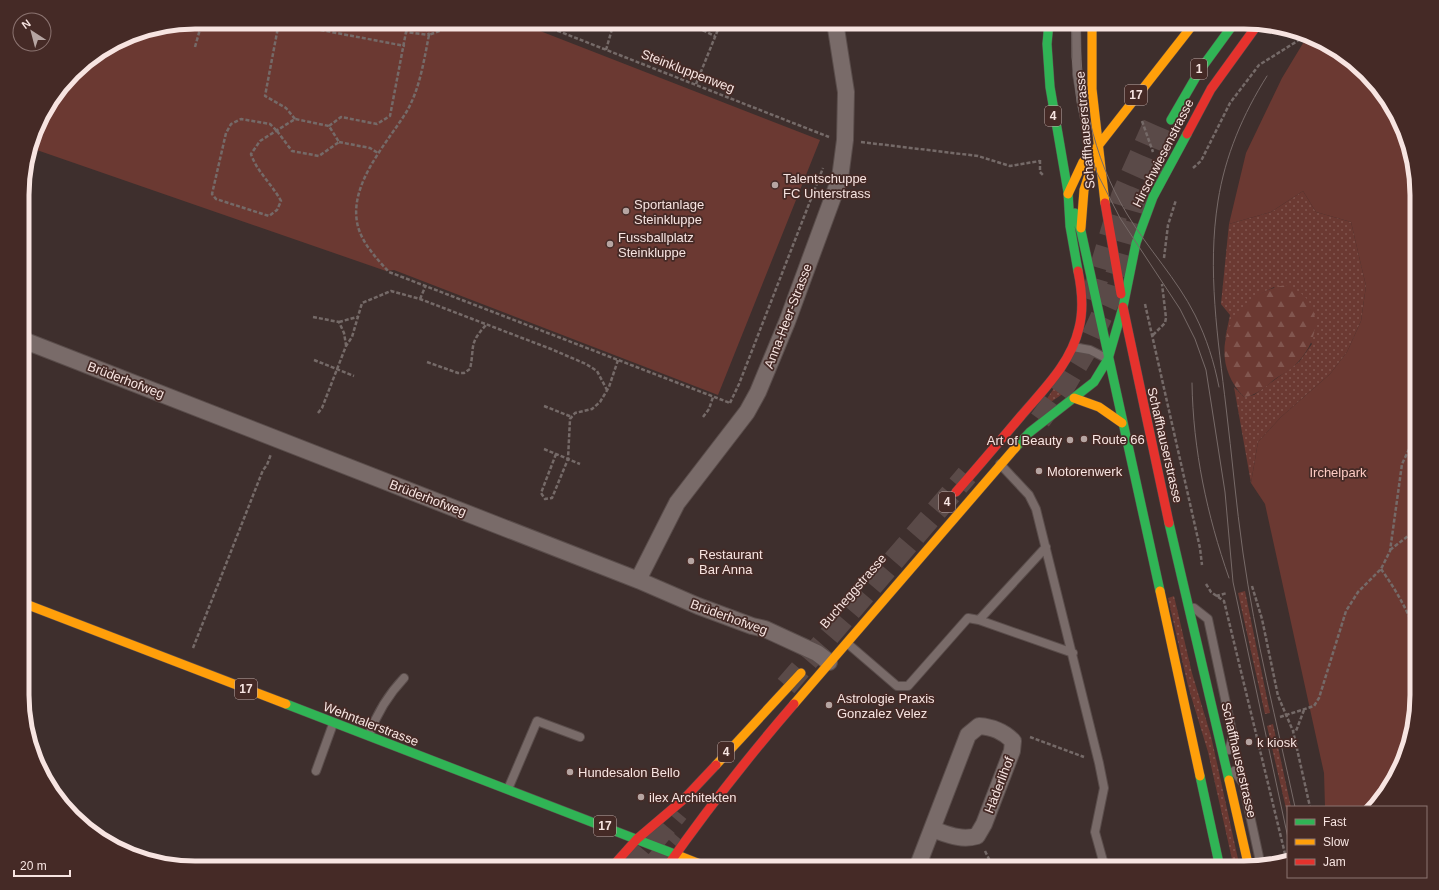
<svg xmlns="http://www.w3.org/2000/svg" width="1439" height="890" font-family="Helvetica,sans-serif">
<defs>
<pattern id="grass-dots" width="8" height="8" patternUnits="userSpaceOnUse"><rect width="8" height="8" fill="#6b3932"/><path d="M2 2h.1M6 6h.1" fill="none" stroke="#81564f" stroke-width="1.8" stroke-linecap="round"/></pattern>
<pattern id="forest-firs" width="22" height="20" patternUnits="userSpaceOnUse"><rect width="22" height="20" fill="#6b3932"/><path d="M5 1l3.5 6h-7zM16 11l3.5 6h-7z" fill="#81564f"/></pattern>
</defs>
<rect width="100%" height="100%" fill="#3e2f2d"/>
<path fill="url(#grass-dots)" d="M1303,191L1316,212L1351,222L1366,286L1361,321L1347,352L1330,374L1281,417L1258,442L1251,483L1234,387L1244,397L1254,395L1299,362L1312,344L1274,287C1246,301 1238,309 1225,339L1230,315L1221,304L1229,224L1271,212Z
M1059,381L1064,393L1039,410Z
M1245,591L1270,713L1265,714L1238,593Z
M1174,596L1192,673L1211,736L1240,868H1234L1208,752L1188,686L1168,598Z
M1273,724L1291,807H1288V817L1267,726Z"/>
<path fill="url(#forest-firs)" d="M1286,285C1322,299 1323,334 1299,361C1293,368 1283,374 1275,379C1265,387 1257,395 1244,397C1203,355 1231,294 1286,285Z"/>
<path fill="#6b3932" d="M195,22H517L820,140L718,395L394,270L386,271L31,148L40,119L81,65L129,35Z
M1308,35L1340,51L1394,109L1417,184V706L1408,750L1388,791L1371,807H1325L1324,773L1265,504L1251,483L1258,442L1281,417L1330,374L1347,352L1361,321L1366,286L1351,222L1316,212L1303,191L1271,212L1229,224L1246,153L1282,78Z"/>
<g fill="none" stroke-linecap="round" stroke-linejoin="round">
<path stroke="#5a4a48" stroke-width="22" stroke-dasharray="22 11" stroke-linecap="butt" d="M1091,300L1122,196L1158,115
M1040,420L1060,393L1087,348L1109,300L1136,205L1169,126
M786,686L967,475
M631,868L678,812
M651,868L678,837"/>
<g stroke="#5a4d4b" stroke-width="10">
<path id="lane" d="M1076,22L1077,74L1086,125
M1073,347L1090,350L1106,358
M1000,464L1029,495L1036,509L1099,763L1104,788L1095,832L1105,868
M1194,608L1208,619L1233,736L1229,750
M979,620L1073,653
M847,643L897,686H908L968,618L979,620L1046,547
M369,735C377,713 387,696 404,678
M316,771L333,724
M1234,771L1243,783L1261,866
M508,789L537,721L580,737"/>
</g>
<g stroke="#5a4d4b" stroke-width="18">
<path id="street" d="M23,340L638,580L698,606L752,626L765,629L817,653L829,662
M638,580L677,503L747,412L758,392L787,322L840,178L845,140L846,92L835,22
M917,868L968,735L979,726C993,727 1003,731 1013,741L1012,751L984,824L977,836C961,841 947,834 932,829"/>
</g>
<g stroke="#5a4d4b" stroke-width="10">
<path id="fast" d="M1049,22L1047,44L1050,87L1068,192L1070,226L1078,271
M1171,120L1200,70L1235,22
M1075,213L1081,231L1160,591
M1016,447L1030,432L1094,382L1108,359L1123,307L1136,243L1153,197L1187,134
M1169,523L1229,780
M286,704L677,855
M1200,776L1220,868"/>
</g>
<g stroke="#5a4d4b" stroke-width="10">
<path id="slow" d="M1092,22V89L1105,203
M1068,194L1083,162L1098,146L1195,22
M1081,228L1084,190L1098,147
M1074,398L1099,407L1122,423
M1160,591L1200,776
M23,603L286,704
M794,704L1016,447
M716,765L801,673
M1229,780L1249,868
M677,855L710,868"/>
</g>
<g stroke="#5a4d4b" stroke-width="10">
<path id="jam" d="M1187,134L1211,89L1258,24
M1105,203L1121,294
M1123,307L1169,523
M956,492C978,467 1000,441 1021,416C1044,389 1071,363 1079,328C1084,309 1082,290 1078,271
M611,868L637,839L684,799L716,765
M666,868C706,811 749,756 794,704"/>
</g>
<path stroke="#756a68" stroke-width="2.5" stroke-dasharray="4 2" stroke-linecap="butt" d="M462,22L429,35C424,60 420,88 407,111C388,142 350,182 357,222C360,241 376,258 389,272L730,403
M535,22L829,137
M695,22L698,28L715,36
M195,47L202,22
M606,50L614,22
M696,84L721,22
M295,119L286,108L265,96L279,22L405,46
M1142,121L1153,152
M329,126L341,117L377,124L390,116L406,32L429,35L424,22
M277,131L292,151L319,156L339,142L329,126L295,119L260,141L251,154C257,172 272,184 281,201L277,210L269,216L216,199L212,194L226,133L231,124L241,119L270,124L277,131
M339,142L370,148L378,153
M861,142L978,156L1010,166L1040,161
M1040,160V172L1044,176
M1193,168L1201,161L1230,103L1259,65L1307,35
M1164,258L1168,225L1176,200
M420,299L426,285
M1145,304L1200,548L1202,565
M313,317L339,322L344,333L346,345
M339,322L357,317
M1153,335L1165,323L1166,318L1162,284
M314,360L354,376
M427,362L458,373H464L470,369C475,346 468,344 487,324
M730,403L739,384L823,168
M544,406L572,417
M318,413L322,408L346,346L352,337L362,303L391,291L420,299L551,349L586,364L597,371L607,390
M703,417L709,409L713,397
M544,449L580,464
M556,454L541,493L545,499L552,498L568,459L570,419L575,413L592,409L600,402L609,387L618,360
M1390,550L1417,529
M1381,569C1396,590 1409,612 1417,637
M1206,584L1211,592L1224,601L1286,858
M1252,586L1262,619L1278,696L1293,731
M1216,596L1227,593
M193,648L263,470L267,465L271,454
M1304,710L1296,731H1293L1310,807
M1280,717L1314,706L1319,698L1346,611L1358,592L1381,569L1390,551L1402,464L1412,443L1417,439
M1030,737L1084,757
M985,851L992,865L996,868"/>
<use href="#lane" stroke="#796b69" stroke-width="8"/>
<use href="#street" stroke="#796b69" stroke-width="16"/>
<use href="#fast" stroke="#30b455" stroke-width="9"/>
<use href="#slow" stroke="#ff9f0a" stroke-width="9"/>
<use href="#jam" stroke="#e5322d" stroke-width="9"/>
<path stroke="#776a68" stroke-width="1" d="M1072,22V57L1077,102L1084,134L1097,173L1120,218L1180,309L1195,339L1206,370L1225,492L1233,582L1288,838
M1080,22C1079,89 1092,156 1127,214C1148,249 1177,279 1195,315C1207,339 1214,362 1219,387
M1267,76C1243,114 1225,156 1218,201C1207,270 1218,339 1226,407C1232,456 1236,504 1243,553C1255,638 1277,723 1295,807
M1192,383C1193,450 1207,515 1229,578"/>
</g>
<g fill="#b6a5a2" stroke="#452a26" stroke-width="1.5">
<circle cx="775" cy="185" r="4"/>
<circle cx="626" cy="211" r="4"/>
<circle cx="610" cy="244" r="4"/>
<circle cx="1084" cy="439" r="4"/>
<circle cx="1070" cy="440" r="4"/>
<circle cx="1039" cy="471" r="4"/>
<circle cx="691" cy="561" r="4"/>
<circle cx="829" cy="705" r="4"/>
<circle cx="1249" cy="742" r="4"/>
<circle cx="570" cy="772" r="4"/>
<circle cx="641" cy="797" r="4"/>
</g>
<g text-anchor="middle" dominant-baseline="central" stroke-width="3.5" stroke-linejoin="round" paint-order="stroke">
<g fill="#452a26" stroke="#c2aca9" stroke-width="1">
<rect x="1191" y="59" width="16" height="20" rx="3"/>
<rect x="1125" y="85" width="22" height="20" rx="3"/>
<rect x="1045" y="106" width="16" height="20" rx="3"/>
<rect x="939" y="492" width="16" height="20" rx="3"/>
<rect x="235" y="679" width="22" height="20" rx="3"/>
<rect x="718" y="742" width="16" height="20" rx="3"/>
<rect x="594" y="816" width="22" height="20" rx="3"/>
</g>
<g font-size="12" font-weight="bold" fill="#f7e4e1">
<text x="1199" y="69">1</text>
<text x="1136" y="95">17</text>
<text x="1053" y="116">4</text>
<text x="947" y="502">4</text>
<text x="246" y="689">17</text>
<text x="726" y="752">4</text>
<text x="605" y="826">17</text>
</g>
<g font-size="13" fill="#f7e4e1" stroke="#452a26">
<text transform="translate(688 71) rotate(21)">Steinkluppenweg</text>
<text transform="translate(1085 130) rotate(-95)">Schaffhauserstrasse</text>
<text transform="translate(1163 153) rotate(-63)">Hirschwiesenstrasse</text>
<text transform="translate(788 316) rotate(-69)">Anna-Heer-Strasse</text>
<text transform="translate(126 380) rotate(21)">Brüderhofweg</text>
<text transform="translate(1165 445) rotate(77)">Schaffhauserstrasse</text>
<text transform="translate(428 498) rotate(21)">Brüderhofweg</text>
<text transform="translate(853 591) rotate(-49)">Bucheggstrasse</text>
<text transform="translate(729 617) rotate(20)">Brüderhofweg</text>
<text transform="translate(371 724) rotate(21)">Wehntalerstrasse</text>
<text transform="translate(1239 760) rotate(77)">Schaffhauserstrasse</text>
<text transform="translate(999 785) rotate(-69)">Häderlihof</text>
</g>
<g font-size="13" fill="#f7e4e1" stroke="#452a26" text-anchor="start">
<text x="783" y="178">Talentschuppe<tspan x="783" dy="15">FC Unterstrass</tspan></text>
<text x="634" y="204">Sportanlage<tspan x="634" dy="15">Steinkluppe</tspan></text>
<text x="618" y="237">Fussballplatz<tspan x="618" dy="15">Steinkluppe</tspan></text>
<text x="1092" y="439">Route 66</text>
<text x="1062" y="440" text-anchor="end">Art of Beauty</text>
<text x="1047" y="471">Motorenwerk</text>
<text x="699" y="554">Restaurant<tspan x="699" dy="15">Bar Anna</tspan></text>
<text x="837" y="698">Astrologie Praxis<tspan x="837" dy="15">Gonzalez Velez</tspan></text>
<text x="1257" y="742">k kiosk</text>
<text x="578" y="772">Hundesalon Bello</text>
<text x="649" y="797">ilex Architekten</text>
</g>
<g font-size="13" fill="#fdcbc3" stroke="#452a26">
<text x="1338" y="472">Irchelpark</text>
</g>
</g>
<path d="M0 0H1439V890H0ZM195 29H1244A166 166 0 0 1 1410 195V695A166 166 0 0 1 1244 861H195A166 166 0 0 1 29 695V195A166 166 0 0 1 195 29Z" fill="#452a26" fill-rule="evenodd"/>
<path fill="none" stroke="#f7e4e1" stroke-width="5" d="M195 29H1244A166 166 0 0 1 1410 195V695A166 166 0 0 1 1244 861H195A166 166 0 0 1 29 695V195A166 166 0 0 1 195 29Z"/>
<rect x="1287" y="806" width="140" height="72" fill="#452a26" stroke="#8c7471"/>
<rect x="1295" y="819" width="20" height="6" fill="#30b455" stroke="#8c7471"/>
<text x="1323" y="826" font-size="12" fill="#f7e4e1">Fast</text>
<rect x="1295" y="839" width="20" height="6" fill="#ff9f0a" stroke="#8c7471"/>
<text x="1323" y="846" font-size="12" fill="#f7e4e1">Slow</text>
<rect x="1295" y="859" width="20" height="6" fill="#e5322d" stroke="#8c7471"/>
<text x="1323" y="866" font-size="12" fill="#f7e4e1">Jam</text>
<g transform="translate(32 32) rotate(324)"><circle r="19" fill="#452a26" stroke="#8c7471"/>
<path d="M0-3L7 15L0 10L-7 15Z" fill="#b6a5a2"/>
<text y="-6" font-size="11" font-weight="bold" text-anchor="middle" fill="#f7e4e1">N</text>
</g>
<path d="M14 870v6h56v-6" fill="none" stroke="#f7e4e1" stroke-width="2"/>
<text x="20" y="870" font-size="12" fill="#f7e4e1" stroke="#452a26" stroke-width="3" paint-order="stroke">20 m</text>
</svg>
